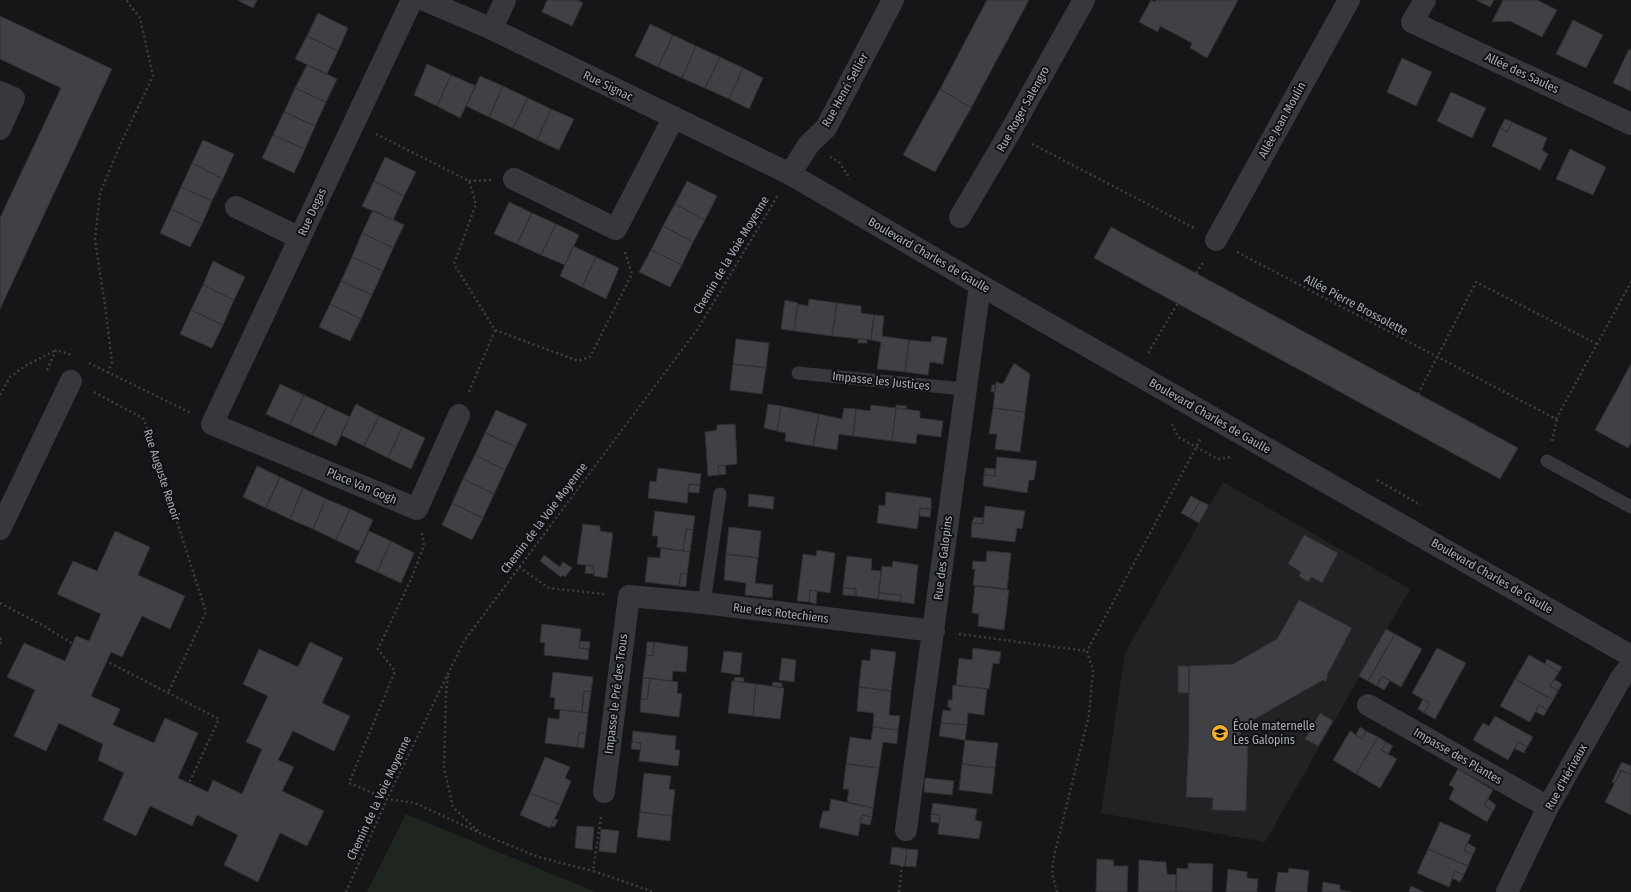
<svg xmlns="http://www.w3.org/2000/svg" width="1631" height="892" font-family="'Fira Sans Condensed',sans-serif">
<rect width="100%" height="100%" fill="#161618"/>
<path fill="#222225" d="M1223,482L1410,589L1265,842L1101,813L1125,653Z"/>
<path fill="#1e261f" d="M406,814L596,892H367Z"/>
<path fill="#404145" stroke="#303034" d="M237,0H257L253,8Z
M547,0H577L583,3L572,26L542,12Z
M987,0H1029L971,108L940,89Z
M1151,0L1155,2L1156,0H1238L1207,58L1190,48L1192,43L1160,26L1158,32L1139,22Z
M1476,0H1494L1490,7Z
M1503,0H1537L1557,10L1542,37L1510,21L1492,22Z
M318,13L348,28L338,51L307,36Z
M0,16L112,69L0,309V218L61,88L0,59Z
M1573,20L1603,35L1586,68L1556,54Z
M650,24L673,35L658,67L635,56Z
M673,35L696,46L682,78L658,67Z
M307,36L338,51L327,74L295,59Z
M696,46L720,57L705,88L682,78Z
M1629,49L1631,50V91L1613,83Z
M720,57L743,68L729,99L705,88Z
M1402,58L1432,72L1416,106L1387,92Z
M427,64L451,75L437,106L414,95Z
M307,65L337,79L326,102L295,88Z
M743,68L763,78L749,109L729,99Z
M451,75L476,86L460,118L437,106Z
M480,76L503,86L489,117L466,106Z
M503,86L528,98L513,128L489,117Z
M295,88L326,102L315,126L284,112Z
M940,89L971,108L935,172L903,155Z
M1451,92L1486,108L1472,138L1437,121Z
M528,98L551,109L537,140L513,128Z
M551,109L574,119L559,150L537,140Z
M284,112L315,126L305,149L273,135Z
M1505,119L1512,122L1507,132L1500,128Z
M1512,122L1547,138L1542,150L1548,154L1540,170L1492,146L1500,128L1507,132Z
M273,135L305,149L294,173L262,158Z
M203,140L234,154L223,179L192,163Z
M1570,149L1606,167L1593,195L1556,179Z
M385,157L416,172L404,196L374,181Z
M192,163L223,179L212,201L181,187Z
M374,181L404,196L393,220L362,206Z
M687,181L717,196L705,220L675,204Z
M181,187L212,201L202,224L171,209Z
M509,202L532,213L517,244L494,234Z
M675,204L705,220L693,242L663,226Z
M171,209L202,224L190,247L160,233Z
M373,210L404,225L393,248L362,233Z
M532,213L556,224L541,255L517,244Z
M556,224L579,235L565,265L541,255Z
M663,226L693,242L682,265L651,250Z
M1111,227L1518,448L1500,479L1094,258Z
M362,233L393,248L383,271L352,257Z
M573,246L596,257L582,287L560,276Z
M651,250L682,265L670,287L639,272Z
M352,257L383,271L372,295L341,281Z
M596,257L619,268L606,299L582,287Z
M213,261L245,277L234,300L203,285Z
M341,281L372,295L361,319L330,304Z
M203,285L234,300L223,325L191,310Z
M809,299L837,303L832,336L794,331L798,304L808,306Z
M785,300L798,303L794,331L781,329Z
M837,303L861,306V313L874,315L871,340L832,336Z
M330,304L361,319L350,341L319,327Z
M191,310L223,325L212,348L180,334Z
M874,315L884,316L882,336L909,340L905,372L877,369L881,342L871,340Z
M932,336L947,338L943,364L930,362L928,375L905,372L909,340L931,342Z
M736,339L769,343L766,368L733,364Z
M858,339L867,340V343H858Z
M1014,363L1030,374L1025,412L993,408L996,382L1003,384Z
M733,364L766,368L762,394L730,390Z
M1631,364V443L1628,448L1595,430Z
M280,384L304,395L290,425L266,414Z
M992,385H995V392H991Z
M304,395L327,406L312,435L290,425Z
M356,404L379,416L364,446L341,435Z
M768,404L781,406L777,431L764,428Z
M871,405L896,408L892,441L853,436L856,409L870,411Z
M896,405L907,406L906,409L896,408Z
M327,406L350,417L336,446L312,435Z
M781,406L819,414L813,446L785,441L786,433L777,431Z
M844,408L856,409L853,436L839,434L837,450L813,446L819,414L842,419Z
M896,408L920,411V418L943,421L941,437L917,434L916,444L892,441Z
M993,408L1025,412L1020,452L995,449L997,434H989Z
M496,410L527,424L516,447L485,433Z
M379,416L402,427L388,458L364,446Z
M735,424L737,464L718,466L719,475L708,476L705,432L717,430V425Z
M402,427L425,438L411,469L388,458Z
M485,433L516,447L505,470L475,455Z
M475,455L505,470L494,494L463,479Z
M997,457L1037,461L1034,480H1029L1027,493L983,486L984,475L995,476Z
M725,465L726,474L719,475L718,466Z
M257,466L280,477L266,508L243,497Z
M658,468L701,474L700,485L689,484L687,503L648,498L650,481L656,482Z
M985,468L995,469V476L984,475Z
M280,477L303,488L290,519L266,508Z
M463,479L494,494L483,518L452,503Z
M689,484L700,485L699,493L688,492Z
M303,488L326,499L313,529L290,519Z
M886,492L931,498V509L920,508L917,529L877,523L879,505L885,506Z
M749,494L774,497L773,509L748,506Z
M1191,496L1200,501L1190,518L1181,513Z
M326,499L350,509L336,540L313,529Z
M1200,501L1209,505L1199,523L1190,518Z
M452,503L483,518L472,540L442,525Z
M985,506L1025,511L1022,529L1017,528L1015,542L971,537L972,523L983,524Z
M920,508L931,509L930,517L919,516Z
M350,509L373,520L359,551L336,540Z
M655,511L695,516L693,530L686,529L683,551L657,547L658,536H652Z
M974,517L983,518V524L972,523Z
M583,524L600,526V531L613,533L607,578L594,576L593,566L577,564Z
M729,527L761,531L758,558L726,554Z
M686,529L693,530L690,552L683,551Z
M115,531L150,547L138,575L185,596L170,629L142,616L122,657L111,652L91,696L120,709L113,725L154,743L165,718L198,733L178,778L208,792L213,780L242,794L262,749L246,742L268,696L243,684L259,649L298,667L310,642L343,658L322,703L350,716L334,751L293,731L278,760L294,767L282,791L324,811L307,846L280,833L258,882L224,865L238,835L197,815L192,826L150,806L136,836L103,820L124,773L98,760L103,744L59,723L46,751L14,736L35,690L7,677L24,643L65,661L76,636L89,641L101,614L57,594L73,561L97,571Z
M369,531L391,541L377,572L355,562Z
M1304,535L1338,553L1322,583L1311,577L1308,582L1299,576L1301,572L1288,564Z
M391,541L414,553L401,583L377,572Z
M661,548L690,552L687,574L681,573L679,586L645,582L648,557L660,558Z
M817,550L835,553L830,593L810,590L809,602L797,601L803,554L816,556Z
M987,551L1011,553L1007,589L973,585L975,569H972L973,561L986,562Z
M726,554L758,558L755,583L773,585L772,598L745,595L746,583L724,580Z
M544,555L560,567L563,562L572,568L565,577L563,575L561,577L540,561Z
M847,556L872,559L871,570L881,571L878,599L856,596V589L843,588Z
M893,561L918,565L914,604L900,602L901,595L879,593L882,566L892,567Z
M586,565L593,566L594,574L585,573Z
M681,573L687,574L686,587L679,586Z
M975,586L1009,590L1004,630L978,626L979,614L972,613Z
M843,588L856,589V596L843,595Z
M810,590L817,591L816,604L809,602Z
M879,593L901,595L900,602L878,599Z
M1299,600L1352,628L1327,675L1328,676L1325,682L1323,680L1246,724H1241L1240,738L1248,739L1246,811L1212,810L1213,798L1186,797L1189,735V666L1233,664L1277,639Z
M542,624L581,629L579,648L589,649L588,660L544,655L545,643L540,642Z
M1386,629L1395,634L1368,681L1359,676Z
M1395,634L1422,649L1401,687L1382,676L1377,686L1368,681Z
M580,641L590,642L589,649L579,648Z
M647,642H654L653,656L646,655Z
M654,642L688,647L686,672L673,671L672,681L643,678L646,655L653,656Z
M973,648L1001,652L999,664L993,663L989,689L956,685L959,658L972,660Z
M1437,648L1466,663L1435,719L1424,713L1430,703L1412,693Z
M871,649L896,652L891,691L859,687L862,660L870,661Z
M724,651L742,653L740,675L721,672Z
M1529,655L1559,672L1550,686L1558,691L1553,700L1515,679Z
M782,658L796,660L794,682L779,680Z
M1547,659L1562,667L1559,672L1545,664Z
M1178,666H1189V693H1178Z
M553,672L593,677L591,692L584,691L582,712L554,709L555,698L550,697Z
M1382,676L1390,681L1384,690L1377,686Z
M735,677L744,678V682L734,681Z
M643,678H650L647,700L641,699Z
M650,678L678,682L677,693L682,694L679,717L640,712L641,699L647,700Z
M1515,679L1553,700L1547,710L1539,705L1530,722L1500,706Z
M1554,679L1562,684L1558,691L1550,686Z
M732,681L756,684L753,716L728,713Z
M773,682L782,683V687L772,686Z
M756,684L784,688L780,719L753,716Z
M953,685L987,689L984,715L968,713L967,725L941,723L943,710L950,711L951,708L948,707V700H952Z
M859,687L891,691L889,715L900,716L898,730L873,727L874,713L857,711Z
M584,691L591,692L588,713L582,712Z
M1423,699L1430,703L1424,713L1418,709Z
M1539,705L1547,710L1544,716L1536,712Z
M560,710L588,713L586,733H579L577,747L545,743L548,718L559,719Z
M1320,713L1333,721L1318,746L1305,739Z
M1495,716L1533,737L1527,747L1518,742L1508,760L1473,740L1483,723L1489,726Z
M941,723L967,725L965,740L939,736Z
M873,727L898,730L897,744L883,742L879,768L846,764L850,737L871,740Z
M1360,727L1366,731L1362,739L1356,735Z
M633,731L676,736L675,750H680L678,766L639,761L641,743L632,742Z
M1350,731L1362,739L1366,731L1378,737L1356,774L1333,760Z
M579,733H586L584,748L577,747Z
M1378,737L1386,742L1381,750L1397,759L1380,788L1356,774Z
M965,740L998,743L995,768L962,764Z
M632,742L641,743L640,750L631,749Z
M1386,742L1393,746L1388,754L1381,750Z
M1518,742L1527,747L1524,753L1515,749Z
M545,757L570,767L565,778L571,781L561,805L530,793Z
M1622,762L1631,766V775L1618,769Z
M846,764L879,768L873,808L847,802L849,789H843Z
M962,764L995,768L992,794L959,790Z
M1458,769L1493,790L1484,805L1493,811L1487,822L1449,799L1454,788L1449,785Z
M1618,769L1621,771L1614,783L1612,782Z
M1621,771L1631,775V815L1605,802Z
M644,773L671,776L669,789L675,790L672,816L640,812Z
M925,778L954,781L952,795L924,792Z
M530,793L561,805L550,828L520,815Z
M831,799L873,808L872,817L862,815L858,836L819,827L823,811H829Z
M1488,799L1496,805L1493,811L1484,805Z
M933,803L977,809L975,820L982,822L979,839L938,834L940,815L931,814Z
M640,812L672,816L670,841L637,837Z
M931,814L940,815L939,823L931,822Z
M862,815L872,817L870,825L860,823Z
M555,819L558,820L554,827L551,826Z
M1440,822L1471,835L1464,851L1473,854L1468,866L1428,849Z
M577,826L594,827L592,850L575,848Z
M601,829L619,831L616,853L599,851Z
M1467,843L1476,848L1473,854L1464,851Z
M892,847L907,849L905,866L890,864Z
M907,849L918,850L916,867L905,866Z
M1428,849L1468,866L1464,875L1455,871L1449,887L1417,873Z
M1097,859L1113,860L1114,866H1128L1127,892H1096Z
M1139,860L1166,862L1167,874L1176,875V892H1138Z
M1188,863L1213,864L1212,892H1176L1177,868L1188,869Z
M1289,868L1309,871L1307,892H1275L1278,872L1288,873Z
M1228,869L1247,872V878L1258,879L1257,892H1226Z
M1455,871L1464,875L1460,882L1452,878Z
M1323,882L1340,885V890L1351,892H1322Z
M1411,886L1424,892H1409Z"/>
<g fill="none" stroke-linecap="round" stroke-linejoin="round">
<path stroke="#3d3f44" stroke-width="2.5" stroke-dasharray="2 3" stroke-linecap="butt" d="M376,134L469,181L476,204L454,264L495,330L578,361L590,357L632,274L625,252
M1032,144L1194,228
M830,157L839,162L850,179
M469,181L491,180
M1237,252L1556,419L1631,282
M1196,273L1204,261
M1148,353L1178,303
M89,363L191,413
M47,370L56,350L72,355
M108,373L112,362L105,305L95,240L100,193L121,143L153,76L140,18L126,0
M94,392L144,419L206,612L168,693
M469,392L495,330
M1418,394L1476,282L1597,344
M0,395L10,377L25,366L56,350
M1172,424L1178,437L1218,459L1231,457
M1552,441L1557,419
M1377,480L1421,505
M422,533L424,545L412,577L378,649L395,671L349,783L387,799L415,803L480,833L538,857L593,871
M519,567L549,588L604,594
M0,603L44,626L73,644L219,719L189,783
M959,634L1087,651
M0,638L2,641L0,644
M448,676L446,694L444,768L453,807L478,831
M601,817L593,871L654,892
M346,892L387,799L464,641L697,330L778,195
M899,892L903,855
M1057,892L1052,873L1054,856L1089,715L1093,671L1087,651L1201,438"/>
<path stroke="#37383d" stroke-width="13" d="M798,373L964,389
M1547,461L1631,507
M704,603L720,494"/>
<path stroke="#37383d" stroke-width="22" d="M412,0L212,424L417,509L459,415
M424,0L492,29L790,174L980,285L1631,656
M1425,0L1412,22L1631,124
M492,29L505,0
M0,92L14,98L0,129
M790,174L809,144L826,128L893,0
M514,179L616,229L674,117
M236,207L300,238
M960,217L1010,132L1084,0
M1216,240L1349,0
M0,529L71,381
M1368,705L1548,807
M604,792L629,596L704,603L934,631
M906,830L980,285
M1507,892L1548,807L1621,678L1631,665"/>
</g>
<defs>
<g id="school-disc" transform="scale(0.9)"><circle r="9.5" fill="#f2b134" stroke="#111113"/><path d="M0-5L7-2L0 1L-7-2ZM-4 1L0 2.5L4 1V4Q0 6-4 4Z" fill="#111"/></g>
</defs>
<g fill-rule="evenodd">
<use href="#school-disc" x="1220" y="733"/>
</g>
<g text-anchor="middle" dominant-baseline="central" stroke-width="4" stroke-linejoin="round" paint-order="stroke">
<g font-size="12" fill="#a8adb8" stroke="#111113">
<text transform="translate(1522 73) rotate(25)">Allée des Saules</text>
<text transform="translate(608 86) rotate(26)">Rue Signac</text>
<text transform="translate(845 90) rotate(-61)">Rue Henri Sellier</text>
<text transform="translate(1023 109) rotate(-61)">Rue Roger Salengro</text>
<text transform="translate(1282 120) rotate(-61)">Allée Jean Moulin</text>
<text transform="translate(312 212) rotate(-65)">Rue Degas</text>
<text transform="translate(731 255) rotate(-59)">Chemin de la Voie Moyenne</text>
<text transform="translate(929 255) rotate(30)">Boulevard Charles de Gaulle</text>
<text transform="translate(1356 305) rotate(28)">Allée Pierre Brossolette</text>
<text transform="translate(881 381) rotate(6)">Impasse les Justices</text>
<text transform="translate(1210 416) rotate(30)">Boulevard Charles de Gaulle</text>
<text transform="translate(162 475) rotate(72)">Rue Auguste Renoir</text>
<text transform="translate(362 486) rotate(23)">Place Van Gogh</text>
<text transform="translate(544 518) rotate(-53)">Chemin de la Voie Moyenne</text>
<text transform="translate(943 558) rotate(-83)">Rue des Galopins</text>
<text transform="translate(1492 576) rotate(30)">Boulevard Charles de Gaulle</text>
<text transform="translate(781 613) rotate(7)">Rue des Rotechiens</text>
<text transform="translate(616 694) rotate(-83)">Impasse le Pré des Trous</text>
<text transform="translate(1458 756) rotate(30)">Impasse des Plantes</text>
<text transform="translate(1566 777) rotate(-61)">Rue d'Hérivaux</text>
<text transform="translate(379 798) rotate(-65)">Chemin de la Voie Moyenne</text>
</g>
<g font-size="12" fill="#a8adb8" stroke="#111113" text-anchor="start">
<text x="1233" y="726">École maternelle<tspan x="1233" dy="14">Les Galopins</tspan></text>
</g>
</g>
</svg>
